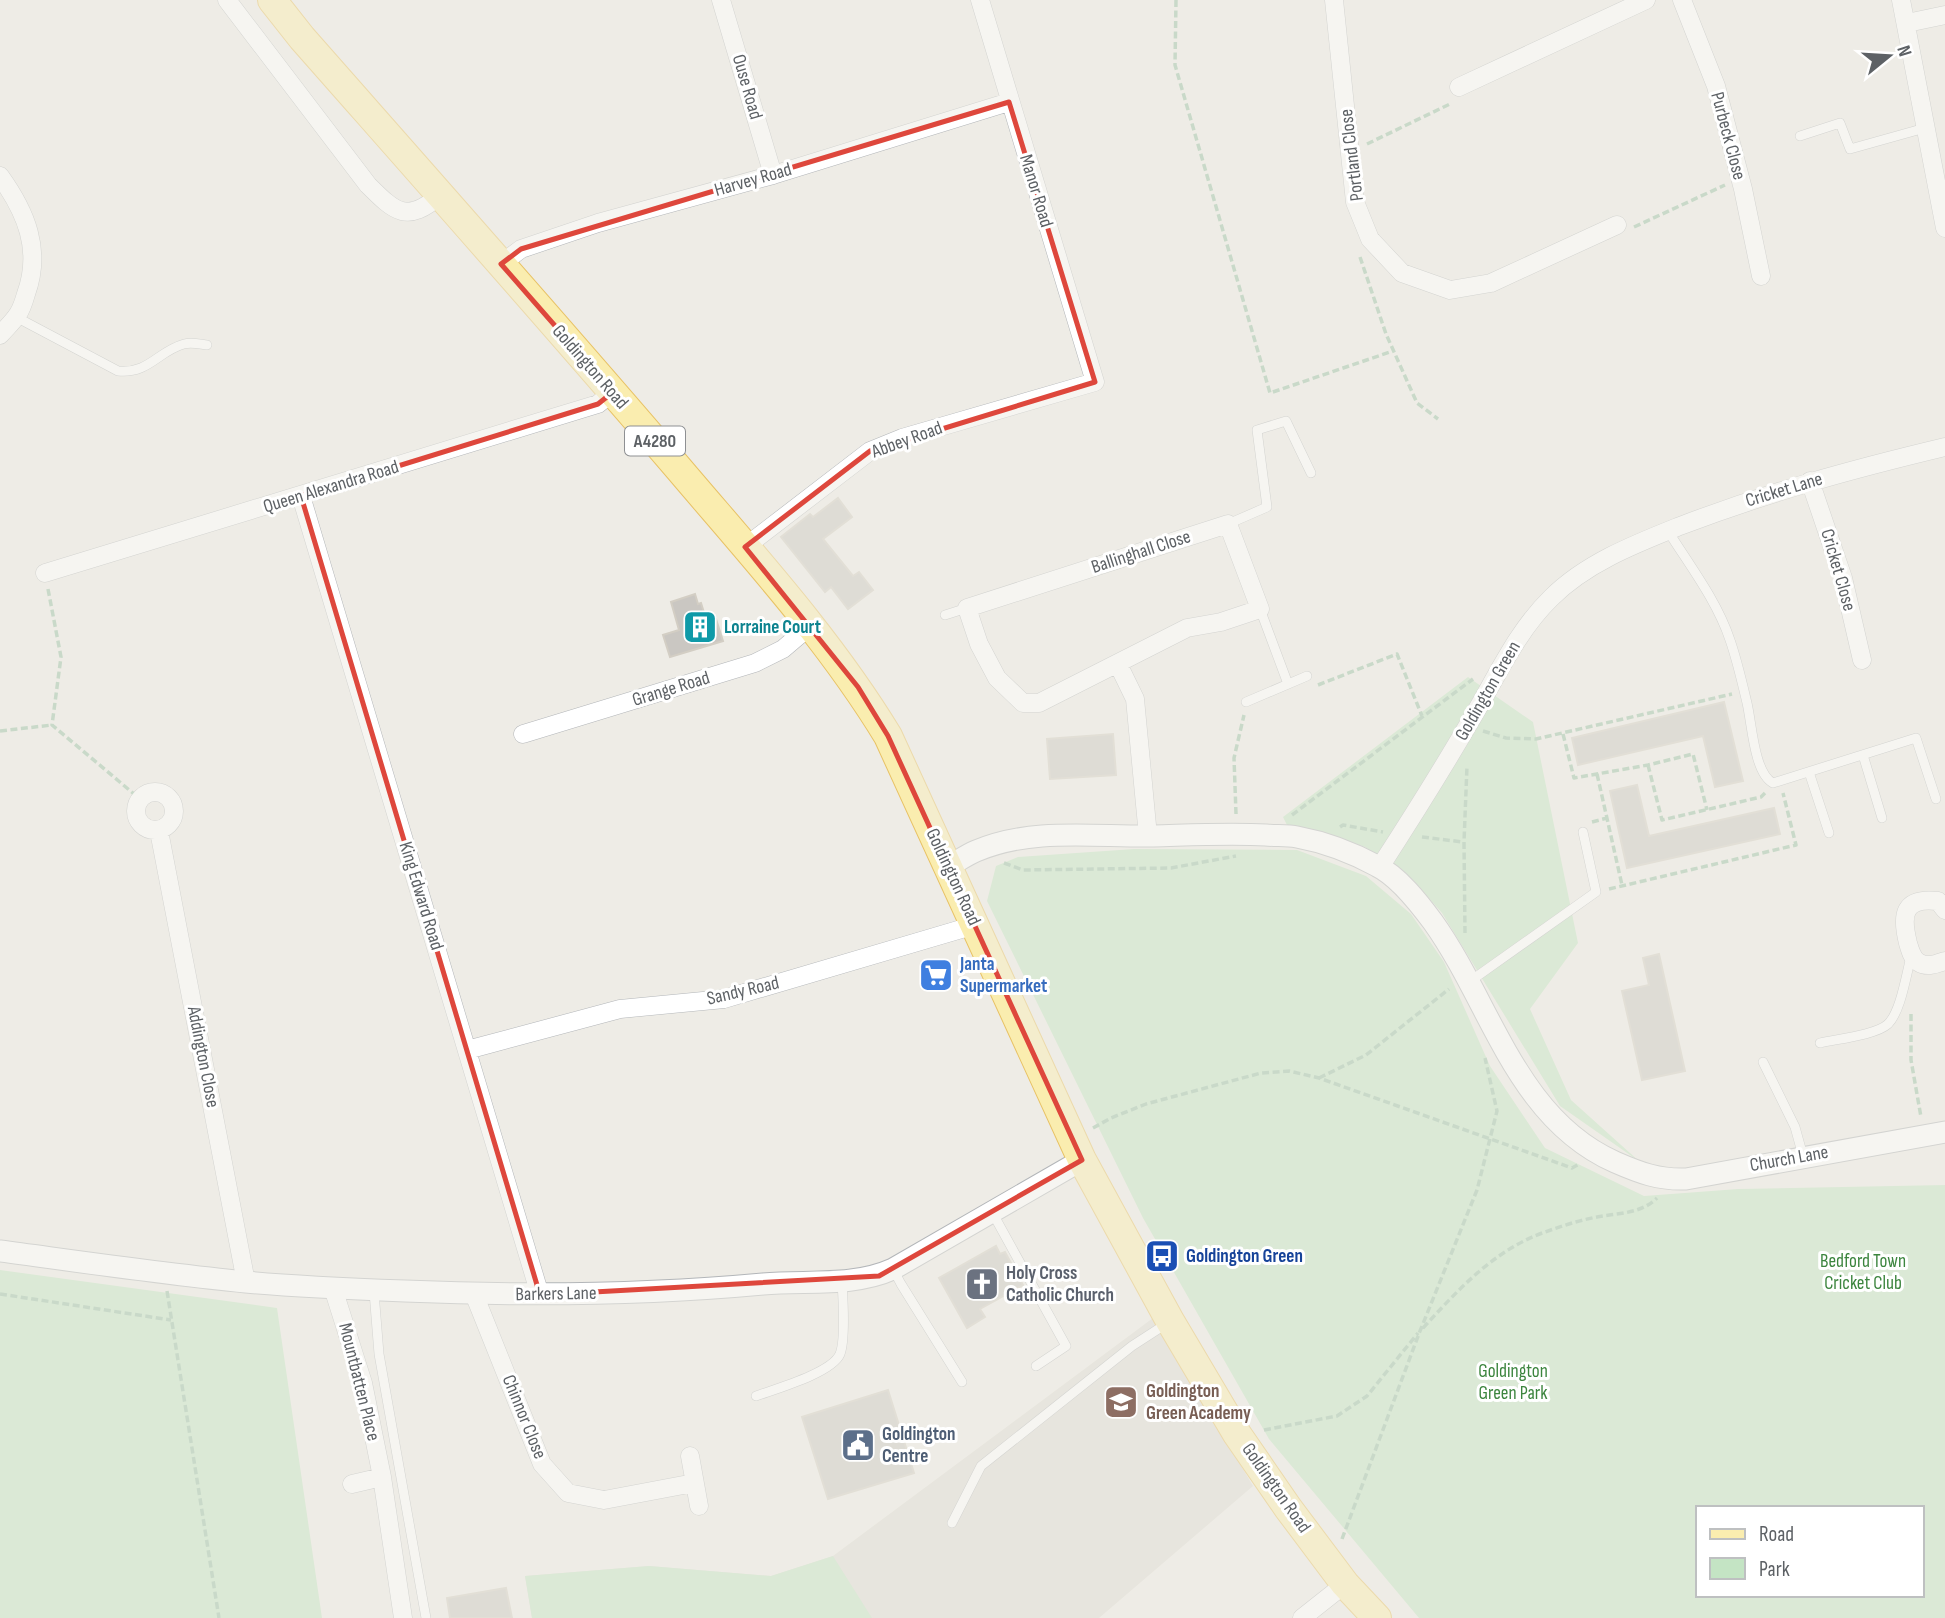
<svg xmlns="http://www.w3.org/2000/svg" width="1945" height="1618" font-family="'Sofia Sans Condensed',sans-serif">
<rect width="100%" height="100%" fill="#eeece6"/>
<path fill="#dedbd4" d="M1153,1318L1253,1486L1099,1618H532L525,1576L649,1566L771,1576L833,1556Z"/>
<path fill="#c4e4c4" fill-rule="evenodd" d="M1468,677L1533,722L1578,943L1530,1009L1571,1100L1640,1162L1560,1106L1442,913L1413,880L1365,847L1328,834L1288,827L1283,817Z
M1134,849L1297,850L1366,876L1411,914L1444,962L1490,1066L1545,1148L1644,1196L1738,1189L1945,1185V1618H1419L1269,1439L1143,1218L987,901L996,866L1018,857ZM1698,1508H1922V1595H1698Z
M0,1270L277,1308L322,1618H0Z
M833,1556L872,1618H532L525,1576L649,1566L771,1576Z"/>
<path fill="#cac7c2" stroke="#d3cec4" stroke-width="2" d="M838,498L852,517L823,539L853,576L859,572L873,590L848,609L831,587L825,592L781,537L810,514L813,517Z
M695,594L698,604L701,603L707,622L716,619L723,641L670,657L663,635L679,630L671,602Z
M1724,702L1743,781L1715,787L1703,736L1578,765L1572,738Z
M1113,734L1116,775L1050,779L1047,739Z
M1637,785L1649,836L1774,808L1780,834L1627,868L1610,791Z
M1659,954L1685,1071L1642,1080L1622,991L1649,985L1643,958Z
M996,1246L1000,1254L1005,1252L1023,1285L980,1309L985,1317L967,1328L939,1278Z
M888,1390L914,1473L828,1499L802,1417Z
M506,1588L512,1618H450L447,1598Z"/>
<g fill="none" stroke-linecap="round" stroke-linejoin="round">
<g stroke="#b3b6b9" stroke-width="10">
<path id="service" d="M1800,136L1840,123L1850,149L1925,128
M16,317L118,371C149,374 158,351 184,344C191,342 199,344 207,345
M1228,524L1267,507L1257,430L1286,421L1311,473
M1668,531C1690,566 1717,601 1730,640C1737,660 1742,682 1747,703C1752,724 1754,773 1773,783L1916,738L1936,799
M1260,609L1288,684
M945,615L967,608
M1246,702L1307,676
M1863,755L1882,818
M1809,772L1829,833
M1469,982L1596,892L1583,832
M1820,1043C1837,1039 1876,1035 1888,1024C1901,1011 1906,975 1911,957
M1763,1062L1795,1127L1803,1156
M992,1212L1066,1346L1036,1366
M893,1269L901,1284L962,1382
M374,1292L379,1354L426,1618
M756,1396C775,1389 832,1373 840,1354C846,1339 843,1299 842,1282
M952,1523L981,1466L1132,1346L1166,1324"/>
</g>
<g stroke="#b3b6b9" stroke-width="19">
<path id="minor" d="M227,0L368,185C395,212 407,224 440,195
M721,0L773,175
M1334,0L1355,202L1370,239L1402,273L1450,290L1491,283L1617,225
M1682,0L1716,86L1743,189L1761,276
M1901,0L1945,228
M1907,23L1945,15
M1459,87L1646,0
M0,176C26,212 42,250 26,294C24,301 22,308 18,314C13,322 6,328 0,335
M501,264L521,249L598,223L773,175L1009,102
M1810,481L1843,578L1862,660
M301,496L540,1295
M1228,524L1260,609L1221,622L1187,628L1039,703H1023L997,678L979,644L967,608Z
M745,547L870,451L902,438L1095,382L980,0
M45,573L598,404L613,392
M1118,664L1135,699L1148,836
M523,734L755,663L783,649L810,626
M136 811a19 19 0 1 1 38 0a19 19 0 1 1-38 0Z
M159,831L246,1282
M1380,867C1413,816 1445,765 1475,713C1498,674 1518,630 1551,598C1586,563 1635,544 1680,526C1769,492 1853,469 1945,447
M1945,910L1938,901C1903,897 1901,915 1908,943C1910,950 1912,958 1918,962C1927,968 1936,964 1945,961
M467,1050L620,1009L724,999L975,925
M333,1288L363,1383L382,1477L403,1618
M474,1294L542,1464L568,1493L604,1500L694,1483
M690,1456L699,1506
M352,1484L382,1477
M1302,1618L1345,1584"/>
</g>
<g stroke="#b3b6b9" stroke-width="23">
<path id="tertiary" d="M948,867C957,862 966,855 976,851C1033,827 1094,837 1154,836C1191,835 1228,833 1266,835C1276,836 1287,835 1297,837C1324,842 1353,853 1377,866C1398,876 1419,903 1433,922C1491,1003 1516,1118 1615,1162C1640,1173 1659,1180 1686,1179L1945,1132
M0,1251C82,1262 164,1274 246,1282C299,1287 352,1289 405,1291C525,1296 644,1295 763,1284C807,1280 853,1287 893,1269L1082,1160"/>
</g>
<g stroke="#e8c265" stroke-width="30">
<path id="primary" d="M272,0L302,38C428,181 555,324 679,469C752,555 829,639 888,736L1082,1160L1170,1321L1237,1434L1288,1508L1345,1584L1377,1618"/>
</g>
<path stroke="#9cc2a7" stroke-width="3.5" stroke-dasharray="7 3.5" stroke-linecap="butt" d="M1176,0L1175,65L1270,393L1393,351
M1367,144L1452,103
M1634,227L1725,185
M1360,257L1386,334L1417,403L1438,419
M48,589L61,657L52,725L140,799
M1318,685L1397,654L1422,716
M0,731L52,725
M1483,731L1506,738L1536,739L1732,694
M1563,734L1574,778L1648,765L1693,754L1707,810
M1648,765L1662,820L1761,797L1765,793
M1597,774L1622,885
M1236,814L1234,758L1244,715
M1292,815L1473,679
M1592,822L1607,818
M1340,827L1343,825L1383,832
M1422,837L1463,842
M1004,863L1023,870L1171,868L1236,856
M1609,889L1796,845L1783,793
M1465,933L1464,842L1467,766
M1911,1014V1060L1921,1117
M1319,1078L1366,1055L1449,989
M1093,1128L1111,1118L1146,1104L1261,1073L1289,1071L1319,1078L1572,1168L1579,1164
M167,1291L219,1618
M0,1294L171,1320
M1423,1328C1459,1289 1494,1250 1545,1232C1562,1226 1580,1220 1597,1217C1618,1213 1641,1214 1657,1198
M1264,1430L1337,1416L1367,1396L1418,1333
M1342,1539L1420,1331L1477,1190L1497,1111L1485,1058"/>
<use href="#service" stroke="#fff" stroke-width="9"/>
<use href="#minor" stroke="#fff" stroke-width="18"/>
<use href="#tertiary" stroke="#fff" stroke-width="21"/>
<use href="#primary" stroke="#faedaf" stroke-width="28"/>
</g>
<path d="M0 0H1945V1618H0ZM1009,102L1095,382L870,451L745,547L858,687L888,736L1082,1160L879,1276L540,1295L301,496L598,404L613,392L501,264L521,249Z" fill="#eeece6" fill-opacity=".55" fill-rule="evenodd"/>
<path fill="none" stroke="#de473c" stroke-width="5" stroke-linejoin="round" d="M1009,102L1095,382L870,451L745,547L858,687L888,736L1082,1160L879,1276L540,1295L301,496L598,404L613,392L501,264L521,249Z"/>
<defs>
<g id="building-square" transform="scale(1.75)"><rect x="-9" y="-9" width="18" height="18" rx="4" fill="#0f9aa8" stroke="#fff"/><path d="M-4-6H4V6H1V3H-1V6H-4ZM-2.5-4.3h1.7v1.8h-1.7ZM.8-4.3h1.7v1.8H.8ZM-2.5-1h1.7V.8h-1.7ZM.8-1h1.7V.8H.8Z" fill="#fff"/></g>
<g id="supermarket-square" transform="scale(1.75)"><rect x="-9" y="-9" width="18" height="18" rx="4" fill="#3f7fe0" stroke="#fff"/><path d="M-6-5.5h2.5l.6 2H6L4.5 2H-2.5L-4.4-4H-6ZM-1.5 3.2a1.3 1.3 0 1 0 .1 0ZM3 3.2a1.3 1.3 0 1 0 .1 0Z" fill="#fff"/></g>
<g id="bus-square" transform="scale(1.75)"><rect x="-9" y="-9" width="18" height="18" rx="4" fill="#1a4fb4" stroke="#fff"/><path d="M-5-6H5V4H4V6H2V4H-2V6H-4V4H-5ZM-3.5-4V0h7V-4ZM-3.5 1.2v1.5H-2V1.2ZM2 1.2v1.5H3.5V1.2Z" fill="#fff"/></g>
<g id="church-square" transform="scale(1.75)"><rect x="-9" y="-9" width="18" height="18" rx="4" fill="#6b7280" stroke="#fff"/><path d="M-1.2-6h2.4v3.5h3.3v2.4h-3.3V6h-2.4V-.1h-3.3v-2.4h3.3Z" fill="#fff"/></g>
<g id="school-square" transform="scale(1.75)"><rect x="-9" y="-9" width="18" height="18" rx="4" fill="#8d6e63" stroke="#fff"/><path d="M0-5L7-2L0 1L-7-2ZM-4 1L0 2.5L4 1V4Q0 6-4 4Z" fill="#fff"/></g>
<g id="civic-square" transform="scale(1.75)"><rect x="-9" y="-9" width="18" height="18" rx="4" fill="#5c6f8a" stroke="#fff"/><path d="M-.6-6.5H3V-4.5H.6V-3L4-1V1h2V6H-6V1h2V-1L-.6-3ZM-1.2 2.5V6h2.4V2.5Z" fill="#fff"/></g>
</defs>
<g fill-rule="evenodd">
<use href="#building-square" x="700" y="627"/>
<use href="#supermarket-square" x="936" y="975"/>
<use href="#bus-square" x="1162" y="1256"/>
<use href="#church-square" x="982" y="1284"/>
<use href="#school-square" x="1121" y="1402"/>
<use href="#civic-square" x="858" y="1445"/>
</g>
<g text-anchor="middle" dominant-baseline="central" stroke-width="6" stroke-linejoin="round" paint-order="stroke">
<rect fill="#fff" stroke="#8e9093" stroke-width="2" x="625" y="426.5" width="60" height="29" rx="5"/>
<g font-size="18" font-weight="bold" fill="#5d6165">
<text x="655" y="441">A4280</text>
</g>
<g font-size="19" fill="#5d6165" stroke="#fff">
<text transform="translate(747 87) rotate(74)">Ouse Road</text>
<text transform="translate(1728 136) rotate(75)">Purbeck Close</text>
<text transform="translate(1352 155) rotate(-97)">Portland Close</text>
<text transform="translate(753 180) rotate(-16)">Harvey Road</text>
<text transform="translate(1036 191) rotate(73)">Manor Road</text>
<text transform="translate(590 367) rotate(49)">Goldington Road</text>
<text transform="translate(907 440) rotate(-20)">Abbey Road</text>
<text transform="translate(331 487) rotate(-17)">Queen Alexandra Road</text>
<text transform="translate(1784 490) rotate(-17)">Cricket Lane</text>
<text transform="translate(1141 552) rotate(-18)">Ballinghall Close</text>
<text transform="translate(1838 570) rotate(74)">Cricket Close</text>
<text transform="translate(671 689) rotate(-17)">Grange Road</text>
<text transform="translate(1488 691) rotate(-60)">Goldington Green</text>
<text transform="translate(953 877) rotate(65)">Goldington Road</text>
<text transform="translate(421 896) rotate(73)">King Edward Road</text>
<text transform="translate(743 991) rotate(-13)">Sandy Road</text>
<text transform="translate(203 1057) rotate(79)">Addington Close</text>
<text transform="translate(1789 1159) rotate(-10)">Church Lane</text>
<text transform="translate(556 1294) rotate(-1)">Barkers Lane</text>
<text transform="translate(359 1382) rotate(76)">Mountbatten Place</text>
<text transform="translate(524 1417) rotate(68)">Chinnor Close</text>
<text transform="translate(1276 1488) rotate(55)">Goldington Road</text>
</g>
<g font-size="19" font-weight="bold" fill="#0d838f" stroke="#fff" text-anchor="start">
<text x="724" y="627">Lorraine Court</text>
</g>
<g font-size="19" font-weight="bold" fill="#366cbe" stroke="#fff" text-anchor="start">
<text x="960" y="964">Janta<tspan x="960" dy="22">Supermarket</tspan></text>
</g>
<g font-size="19" font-weight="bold" fill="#164399" stroke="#fff" text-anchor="start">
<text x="1186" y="1256">Goldington Green</text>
</g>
<g font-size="19" fill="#3c853e" stroke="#fff">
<text x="1863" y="1261">Bedford Town<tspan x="1863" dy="22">Cricket Club</tspan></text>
<text x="1513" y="1371">Goldington<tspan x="1513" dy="22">Green Park</tspan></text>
</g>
<g font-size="19" font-weight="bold" fill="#5b616d" stroke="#fff" text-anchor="start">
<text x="1006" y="1273">Holy Cross<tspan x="1006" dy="22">Catholic Church</tspan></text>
</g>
<g font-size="19" font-weight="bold" fill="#785e54" stroke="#fff" text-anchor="start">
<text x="1146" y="1391">Goldington<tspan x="1146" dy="22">Green Academy</tspan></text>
</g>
<g font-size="19" font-weight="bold" fill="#4e5e75" stroke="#fff" text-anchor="start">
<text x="882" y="1434">Goldington<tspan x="882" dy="22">Centre</tspan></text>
</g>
</g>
<rect x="1696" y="1506" width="228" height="91" fill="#ffffff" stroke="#bec0c1" stroke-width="2"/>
<rect x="1710" y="1529" width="35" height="10" fill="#faedaf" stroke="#bec0c1" stroke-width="2"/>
<text x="1759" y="1541" font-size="21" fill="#5d6165">Road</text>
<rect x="1710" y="1558" width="35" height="21" fill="#c4e4c4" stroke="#bec0c1" stroke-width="2"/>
<text x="1759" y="1576" font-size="21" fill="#5d6165">Park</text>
<g transform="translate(1889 56) rotate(72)" stroke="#ffffff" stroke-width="5" paint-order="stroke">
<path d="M0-5L12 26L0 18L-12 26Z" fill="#5d6165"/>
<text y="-10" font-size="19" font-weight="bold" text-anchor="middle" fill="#5d6165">N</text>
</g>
</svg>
